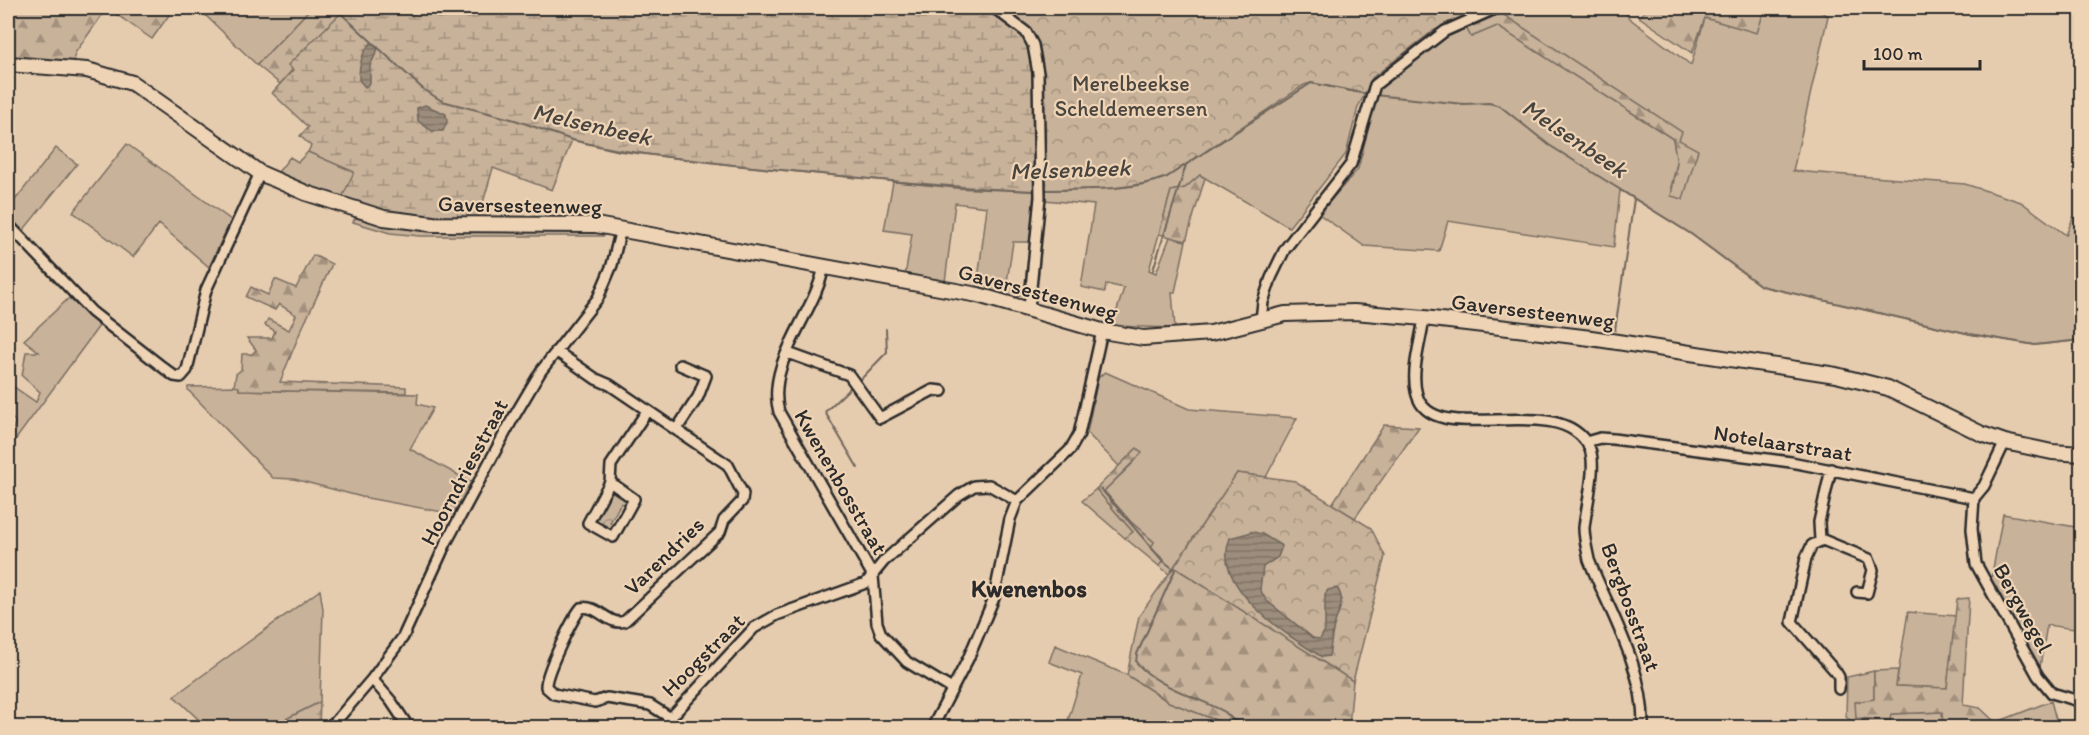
<svg xmlns="http://www.w3.org/2000/svg" width="2089" height="735" font-family="Itim,sans-serif">
<defs>
<pattern id="forest-firs" width="22" height="20" patternUnits="userSpaceOnUse" patternTransform="scale(1.5)"><rect width="22" height="20" fill="#c8b29a"/><path d="M5 1l3.5 6h-7zM16 11l3.5 6h-7z" fill="#a3917e"/></pattern>
<pattern id="wetland-marsh" width="20" height="14" patternUnits="userSpaceOnUse" patternTransform="scale(1.5)"><rect width="20" height="14" fill="#c8b29a"/><path d="M1 5h8M5 5V1M11 12h8M15 12V8" fill="none" stroke="#a3917e"/></pattern>
<pattern id="park-crowns" width="20" height="18" patternUnits="userSpaceOnUse" patternTransform="scale(1.5)"><rect width="20" height="18" fill="#c8b29a"/><path d="M2 6a3 3 0 1 1 6 0M12 15a3 3 0 1 1 6 0" fill="none" stroke="#a3917e"/></pattern>
<pattern id="water-rules" width="6" height="5" patternUnits="userSpaceOnUse" patternTransform="scale(1.5)"><rect width="6" height="5" fill="#9c8d7b"/><path d="M0 2.5h6" fill="none" stroke="#7f7365"/></pattern>
</defs>
<rect width="100%" height="100%" fill="#e6ccaf"/>
<filter id="ink" filterUnits="userSpaceOnUse"><feTurbulence type="fractalNoise" baseFrequency=".0167" numOctaves="2"/><feDisplacementMap in="SourceGraphic" scale="12" xChannelSelector="R" yChannelSelector="G"/><feConvolveMatrix kernelMatrix="1 2 1 2 8 2 1 2 1" color-interpolation-filters="sRGB"/></filter>
<g filter="url(#ink)">
<path fill="#c8b29a" stroke="#7a6e62" stroke-width="1.5" d="M206,8H311L257,65L202,12Z
M1507,8H1621L1629,18L1691,65L1705,18L1757,32L1765,8C1784,8 1812,3 1828,16L1793,171L1965,184L2021,202L2066,235L2073,218L2081,220V340L2035,345L1970,334L1761,286L1691,234L1620,190L1614,247L1448,221L1439,251L1364,246L1319,214L1358,169L1378,91L1431,45L1465,25L1471,37L1497,26L1673,139L1677,163L1671,187L1683,199L1679,139L1498,11Z
M1311,83L1365,94L1358,107L1346,154L1289,227L1200,175L1185,188L1171,191L1149,270L1156,273L1170,237L1186,241L1175,292H1172L1175,328L1112,326L1124,288L1106,284L1105,292L1081,287L1094,205L1045,200L1044,190C1084,189 1129,191 1167,177Z
M127,144L231,220L209,267L159,224L133,257L73,212Z
M56,148L77,164L22,232L8,218V209Z
M308,152L355,172L340,202L275,176L290,157L298,162Z
M893,182L1034,191L1031,242H1013L1007,282L1026,286L1025,294L1017,297L977,288L987,207L955,203L945,282L905,276L912,234L884,230Z
M355,218L419,231L574,230L604,232V236H420L390,233L353,222Z
M69,298L99,326L8,450C7,435 15,431 15,421L8,415V383L36,402L40,392L22,376L26,352H39L24,340Z
M1105,372L1189,409L1297,418L1266,477L1237,473L1169,574L1159,566L1164,560L1150,548L1154,542L1131,522L1104,491L1132,464L1137,448L1119,466L1087,433L1098,378Z
M239,386V390L418,394L417,404L433,408L410,449L471,482L453,514L362,497L294,479L273,478L188,390V387Z
M1096,489L1133,532L1125,538L1082,501Z
M2003,514L2081,528V575L2074,629L2047,625L2039,673L1990,585Z
M320,590L323,609L320,702L270,727L186,728L198,719L174,696Z
M1908,612L1956,616L1947,688L1896,686Z
M1055,645L1127,675L1169,702L1234,727H1066L1082,675L1049,662Z
M1874,671V699L1856,718L1890,720V714L1943,712V727H1858L1846,717L1847,677Z
M2051,701L2058,727L1982,728Z"/>
<path fill="url(#forest-firs)" stroke="#7a6e62" stroke-width="1.5" d="M8,8H174L152,39L107,8L75,53L73,63L8,57Z
M311,8H335L341,14L289,64L293,69L280,84L257,65Z
M1648,8H1765L1757,33L1705,18L1692,53L1639,17Z
M1498,11L1682,132L1679,140L1698,150L1683,199L1671,196L1677,163L1673,139L1497,26L1471,37L1465,25Z
M1200,175L1205,178L1186,241L1159,234L1171,191L1185,188Z
M313,255L332,264L299,335L280,382L406,387V393L239,390V387L234,386L236,374L241,370L242,354H252L256,350L247,338H272L275,331L265,325L268,319L289,330L296,315L279,304L275,310L246,297L251,287L268,295L275,279L296,288Z
M1384,425L1419,427L1355,518L1332,504Z
M1137,448L1142,453L1104,491L1131,522L1154,542L1151,548L1164,560L1159,566L1125,538L1133,532L1096,489Z
M1174,567L1353,681L1349,727H1234L1169,702L1127,675L1139,616Z
M1969,598L1963,705L1980,708L1994,721L1982,727H1943L1942,712L1891,714L1890,720L1856,718L1855,702L1874,699V671L1898,670L1896,686L1947,688L1957,599Z
M320,702L319,727H270Z"/>
<path fill="url(#wetland-marsh)" stroke="#7a6e62" stroke-width="1.5" d="M335,8H986C998,15 1015,23 1024,35C1039,55 1034,161 1034,191C949,187 865,179 780,170C710,162 640,156 572,140L552,190L493,168L478,220L402,216L340,202L354,172L308,152L311,146L300,136L308,127L272,93L293,70L288,65L340,14Z"/>
<path fill="url(#park-crowns)" stroke="#7a6e62" stroke-width="1.5" d="M997,8H1482L1433,31L1372,78L1365,94L1311,83L1304,85L1167,177C1129,191 1084,189 1044,190L1039,51L1030,30Z
M1237,473L1295,481L1371,528L1385,556L1353,681L1174,567Z
M615,490L627,499L626,506L621,503L610,523L615,526L609,530L594,519L608,492Z"/>
<path fill="url(#water-rules)" stroke="#6f665b" stroke-width="1.5" d="M371,43L378,49L370,66V83L365,87L359,80C359,66 361,52 371,43Z
M425,105L446,114L447,122L443,131H432L418,121L417,108Z
M1252,532L1262,534L1282,546L1278,557L1263,567L1260,589L1266,600L1313,638L1320,639L1325,630V594L1328,590L1337,588C1348,603 1335,615 1333,631C1331,639 1331,647 1329,656L1322,657C1287,636 1210,586 1230,538Z"/>
<g fill="none" stroke-linecap="round" stroke-linejoin="round">
<path stroke="#6f665b" stroke-width="2" d="M335,8L423,89L442,101L515,120L572,140L620,151L733,165L959,188L1037,191
M1374,95L1464,104L1489,103L1500,106L1549,145L1691,234L1761,286L1970,334L2035,345L2082,340
M1042,190C1082,189 1129,192 1167,177L1311,83L1368,94
M1153,270L1186,165
M1615,330L1634,199
M862,378L887,352L886,329
M851,387L825,412L858,468
M1101,489L1162,560L1175,570L1137,654L1136,662C1156,687 1198,697 1225,712L1233,720L1260,728"/>
<g stroke="#2b2b2b" stroke-width="14">
<path id="street" d="M994,8L1026,32L1033,45L1038,73L1040,197L1029,308
M8,224L92,312L174,376L181,377L187,370L206,290L260,173
M824,266C816,312 765,363 779,412L873,576L877,623L881,634L907,662L952,689
M1424,318C1421,341 1410,372 1417,395C1433,451 1559,388 1589,447C1598,465 1586,506 1584,528C1584,539 1587,549 1589,560C1610,613 1645,669 1643,728
M1261,320L1263,302L1271,278L1285,249L1351,164L1375,85L1445,31L1497,8
M556,351L596,379L610,385L728,465L743,494L742,501L724,520L720,532L625,621C609,627 598,604 581,608C572,619 545,674 546,687L554,694L595,702L607,698L650,705L669,717
M788,353L849,375L880,418L933,390L942,391
M676,430L698,397L706,376L680,365
M1586,442L1600,438L1613,439L1791,462L1974,498
M2005,442L1984,486L1974,498L1972,529L1976,564L2038,676L2052,693L2082,702
M610,482L634,499L613,537L588,523L610,482L611,465L647,411
M1820,540L1819,522L1831,469
M372,679L391,701L409,728
M1839,689V677L1836,672L1792,622L1806,558L1812,545L1823,540L1869,559L1873,570L1867,593L1857,592
M330,728L372,679L403,637L446,543L512,420L541,371L598,298L612,265L621,229
M661,728L754,628L777,615L866,583L884,561L959,495L974,486L989,485L1017,501
M932,728L968,659L994,598L1010,519L1017,501L1070,450L1079,434L1102,331"/>
</g>
<g stroke="#2b2b2b" stroke-width="18">
<path id="secondary" d="M8,64L87,70L132,83L260,173L306,193L384,218L433,224L596,225L978,295L1102,331L1143,338L1211,333L1285,314L1354,312L1424,318L1591,338L1836,375L1888,388L1982,434L2005,442L2052,452L2082,454"/>
</g>
<use href="#street" stroke="#eed3b5" stroke-width="9"/>
<use href="#secondary" stroke="#eed3b5" stroke-width="14"/>
</g>
</g>
<g text-anchor="middle" dominant-baseline="central" stroke-width="4.5" stroke-linejoin="round" paint-order="stroke">
<g font-size="22" fill="#4a4641" stroke="#eed3b5">
<text x="1131" y="83">Merelbeekse<tspan x="1131" dy="25">Scheldemeersen</tspan></text>
</g>
<g font-size="22" fill="#2b2b2b" stroke="#eed3b5">
<text transform="translate(520 205) rotate(1)">Gaversesteenweg</text>
<text transform="translate(1038 292) rotate(15)">Gaversesteenweg</text>
<text transform="translate(1533 311) rotate(7)">Gaversesteenweg</text>
<text transform="translate(1783 443) rotate(9)">Notelaarstraat</text>
<text transform="translate(464 472) rotate(-62)">Hoorndriesstraat</text>
<text transform="translate(841 482) rotate(60)">Kwenenbosstraat</text>
<text transform="translate(664 556) rotate(-44)">Varendries</text>
<text transform="translate(1631 607) rotate(70)">Bergbosstraat</text>
<text transform="translate(2023 608) rotate(61)">Bergwegel</text>
<text transform="translate(703 655) rotate(-45)">Hoogstraat</text>
</g>
<g font-size="24" font-style="italic" fill="#47443f" stroke="#eed3b5">
<text transform="translate(592 124) rotate(13)">Melsenbeek</text>
<text transform="translate(1575 138) rotate(34)">Melsenbeek</text>
<text transform="translate(1070 169) rotate(-2)">Melsenbeek</text>
</g>
<g font-size="24" font-weight="bold" fill="#2b2b2b" stroke="#eed3b5">
<text x="1029" y="588">Kwenenbos</text>
</g>
</g>
<rect width="2089" height="735" fill="none" stroke="#eed3b5" stroke-width="30"/>
<rect x="15" y="15" width="2059" height="705" fill="none" stroke="#2b2b2b" stroke-width="2" filter="url(#ink)"/>
<path d="M1864 60v9h116v-9" fill="none" stroke="#2b2b2b" stroke-width="3"/>
<text x="1873" y="60" font-size="18" fill="#2b2b2b" stroke="#eed3b5" stroke-width="4.5" paint-order="stroke">100 m</text>
</svg>
